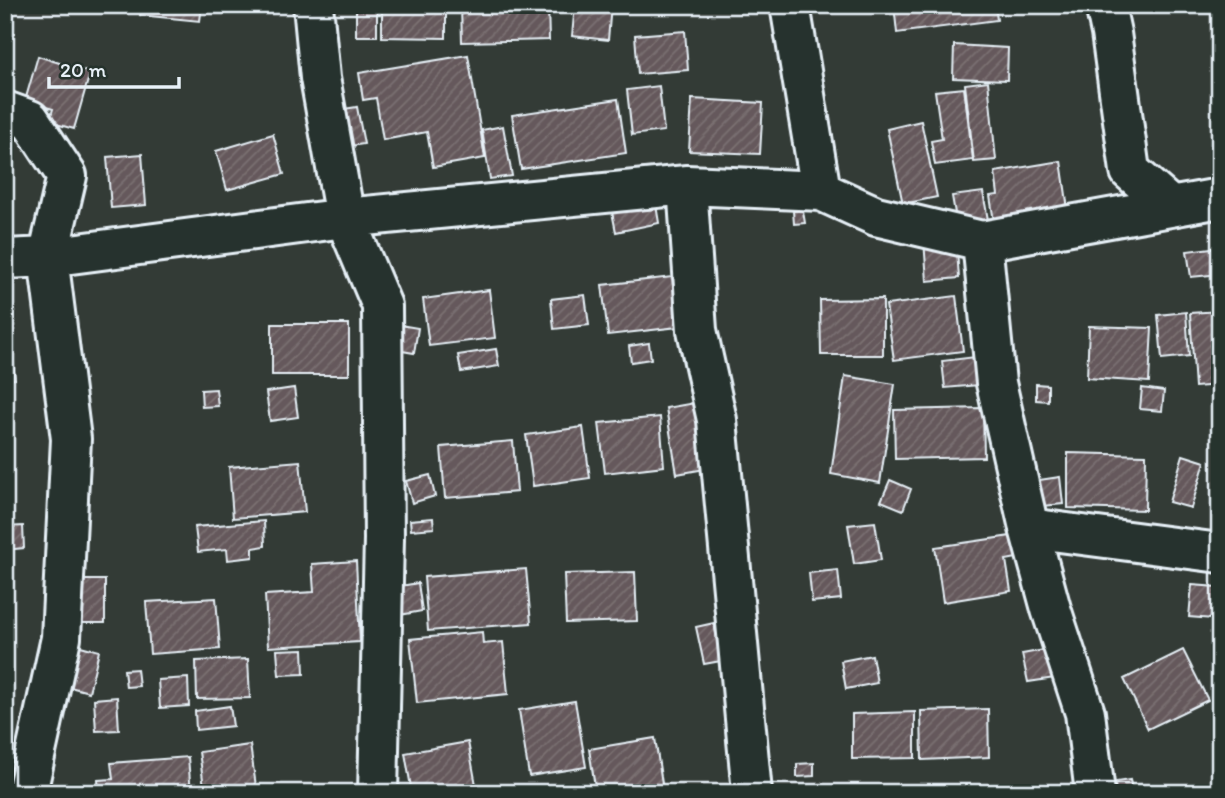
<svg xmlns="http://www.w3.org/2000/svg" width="1225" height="798" font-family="Itim,sans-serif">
<defs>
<pattern id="building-hatch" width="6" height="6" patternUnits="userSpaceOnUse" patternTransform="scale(1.75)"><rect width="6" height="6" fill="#65595b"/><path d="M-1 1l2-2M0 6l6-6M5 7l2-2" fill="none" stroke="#7b7173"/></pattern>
</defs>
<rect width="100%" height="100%" fill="#333b36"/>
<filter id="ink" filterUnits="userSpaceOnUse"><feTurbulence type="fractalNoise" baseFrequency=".0143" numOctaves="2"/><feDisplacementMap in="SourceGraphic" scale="14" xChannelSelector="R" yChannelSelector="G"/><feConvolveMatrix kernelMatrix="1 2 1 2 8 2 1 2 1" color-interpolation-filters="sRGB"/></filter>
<g filter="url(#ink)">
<path fill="url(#building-hatch)" stroke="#e8f1f8" stroke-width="2" d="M141,5H202L200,21L140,15Z
M461,5H548L549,40L462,42Z
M575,5H611L608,40L572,36Z
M894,5H995L997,20L897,33Z
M382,6L446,7V38L382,37Z
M356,10H377V36H356Z
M685,31L688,70L638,74L635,35Z
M954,45L1008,48L1007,80L953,78Z
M468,55L485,158L433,167L427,132L383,140L376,98L363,100L359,73Z
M38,56L90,73L74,129L49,122L53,109L25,101Z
M988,81L996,160L974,162L965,84Z
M659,86L664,131L632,135L627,90Z
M964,88L973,160L935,165L931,141L942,139L935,91Z
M618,99L626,153L521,169L512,115Z
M692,99L763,103L760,154L689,151Z
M357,107L364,144L350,146L344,109Z
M921,121L937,197L903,204L887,129Z
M503,126L512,176L490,179L482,130Z
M273,134L284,174L227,190L216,151Z
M142,154L146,205L111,208L107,157Z
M1061,161L1069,216L995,228L990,196L998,195L995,172Z
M983,192L988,220L957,225L952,196Z
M654,193L659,223L616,232L610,202Z
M793,211H803L805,223L794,224Z
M956,237L959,278L927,281L924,240Z
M1220,247V274L1191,277L1187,251Z
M672,277L678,327L608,335L602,285Z
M489,290L495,338L429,346L423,299Z
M585,295L589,325L554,329L551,299Z
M956,296L963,351L894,360L886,305Z
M883,299V355H821L820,300Z
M1220,311V385L1195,387L1190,313Z
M1186,312L1189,356L1162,359L1158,315Z
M272,324H349V375H272Z
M400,325L418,328L414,353L396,350Z
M1089,326L1152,328L1149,382L1087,378Z
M10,336L15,379L5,380V337Z
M649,343L651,359L631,362L629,346Z
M496,349L499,366L461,372L458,355Z
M975,357L978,385L945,388L942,361Z
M845,376L895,384L880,483L831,474Z
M1036,384L1048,385V401L1036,400Z
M294,388L298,417L270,421L266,392Z
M1142,388L1164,391L1162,411L1140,409Z
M216,389L218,406L202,407L201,390Z
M695,403L705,469L677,474L666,408Z
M983,408L984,457L895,459L894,410Z
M660,417L664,466L605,473L599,423Z
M583,427L590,478L533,486L526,435Z
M513,441L517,492L445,498L441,447Z
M1068,453L1146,455L1145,510L1068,508Z
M1183,455L1205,462L1191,508L1169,502Z
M300,461L305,512L233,518L229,467Z
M430,475L435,496L412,503L406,481Z
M1060,477L1063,504L1043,506L1039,480Z
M890,480L911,489L903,510L881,501Z
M433,518L434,528L411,530L410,520Z
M264,521L265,546L253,548V557L228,560L227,549L198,552L195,527Z
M875,522L881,560L854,564L848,525Z
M23,526L24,548L5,550V527Z
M1018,535L1022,557L1006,560L1011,591L943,602L935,547Z
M356,561L360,642L268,647L265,595L314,592L312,564Z
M526,569L531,623L428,631L424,577Z
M838,570L841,599L812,602L809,573Z
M635,572L637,621L566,623L564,574Z
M73,580H105V623H73Z
M418,583L422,611L400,615L395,587Z
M1192,585L1217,587L1213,619L1189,617Z
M216,598L220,649L150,654L146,602Z
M714,623L721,661L704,664L696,627Z
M482,632L483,644L503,642L508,694L417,703L410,639Z
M77,645L99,651L89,692L66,686Z
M303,649L304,674L279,675L277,650Z
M1050,649L1055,678L1028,682L1022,654Z
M1183,650L1208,700L1148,729L1124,679Z
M872,655L877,683L846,689L841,661Z
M248,659L250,698L197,699L196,661Z
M137,669L139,686L126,687L124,670Z
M188,678L189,706L160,708L158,680Z
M117,697L119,730L96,731L94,699Z
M575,701L586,767L529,776L519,710Z
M230,706L233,726L196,730L195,711Z
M988,709L989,757L922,760L921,711Z
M915,712V758L852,759V714Z
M655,738L663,790L647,793H596L589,749Z
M468,742L476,785L435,793H412L405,753Z
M250,745L257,793H205L199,752Z
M188,757L191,793H99L98,780L113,779L111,763Z
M814,763V776L797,777V764Z
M1130,780L1133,793H1112L1110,783Z"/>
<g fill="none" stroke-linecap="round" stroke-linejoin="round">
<g stroke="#e8f1f8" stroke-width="44">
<path id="minor" d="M313,5L320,78L345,218L382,306L384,539L378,793
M790,5L821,191
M1105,5L1111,33L1130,171L1170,206
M5,111L30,120L67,176L48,257L71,439L61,638L27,793
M687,185L697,330L717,420L752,793
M982,241L996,383L1029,528L1051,609L1085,713L1095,793
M5,259L48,257L345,218L687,185L821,191L876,216L982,241L1220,198
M1029,528L1220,553"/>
</g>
<use href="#minor" stroke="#26332d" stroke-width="38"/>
</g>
</g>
<rect width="1225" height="798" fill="none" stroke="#26332d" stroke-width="28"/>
<rect x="14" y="14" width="1197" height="770" fill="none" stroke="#e8f1f8" stroke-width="2.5" filter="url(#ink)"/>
<path d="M49 77v10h130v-10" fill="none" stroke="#e8f1f8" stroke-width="3.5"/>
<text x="60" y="77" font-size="21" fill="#e8f1f8" stroke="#26332d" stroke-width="5" paint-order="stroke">20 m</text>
</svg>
